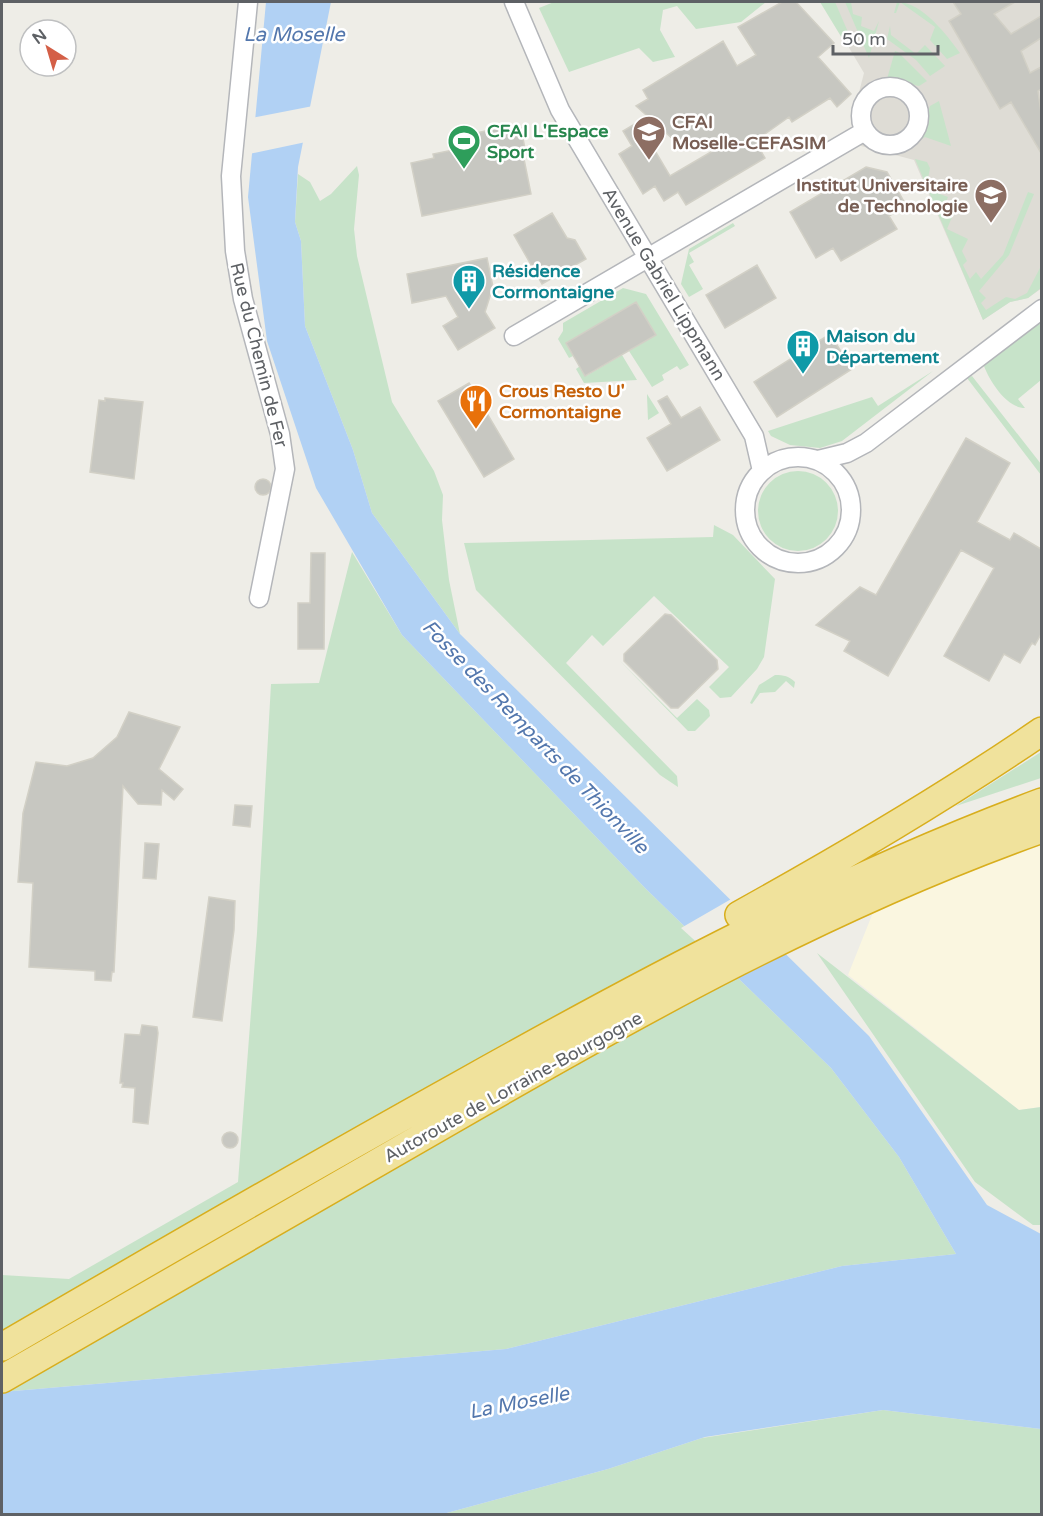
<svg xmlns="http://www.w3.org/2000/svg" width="1043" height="1516" font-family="'Varela Round',sans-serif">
<rect width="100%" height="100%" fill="#eeede7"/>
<path fill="#faf6e0" d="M1041,844V1107L1019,1110L848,975L876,905Z"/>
<path fill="#dedcd5" d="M822,2H1041L1042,288L1028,298L1010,302L983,320L914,160L861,146L851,123L864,73Z"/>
<path fill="#c7e3c9" d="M554,2H766L741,22L696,29L677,6L663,10L660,30L675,57L653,62L639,48L569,72L539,8Z
M820,2H835L848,32V48Z
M845,2H851L853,14L862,17L861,26L874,31L879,21L869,58Z
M897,2C921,1 947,35 960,53L947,59L930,40L935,27L900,2L896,13H894Z
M890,26L891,35L916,54L925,45L945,66L930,76L916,60L887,39Z
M895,51L898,52L927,81L919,86L887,79Z
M939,101L951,146L925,137L920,140L930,106Z
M915,159L927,162L930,168L926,189L948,197L942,211L952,217L947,229L968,239L962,251L967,261L963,265L970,279L976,272L981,279L1003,255L1028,192L1034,194L1009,255L979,291L986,298L981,303L986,310L1006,297L1015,299L1027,293L1041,266V288L1028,298L1010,302L983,320Z
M357,166L359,175L354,229L357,256L392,402L434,471L443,495L442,520L449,580L460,634L372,513L353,450L305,326L301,241L295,222L298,174L310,182L320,201L331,194Z
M733,223L735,226L689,253L694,262L689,265L703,289L689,297L681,284L689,249Z
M623,288L646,294L689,365L680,370L677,366L662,375L664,380L652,387L629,351L656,335L636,302L566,343L573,356L569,358L558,339L563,331V323Z
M1041,319V380L1018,399L1025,408C1007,408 990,382 984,366L986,362Z
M622,355L637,380L584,383L576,369L580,366L586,376Z
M933,371L842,441L820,448L790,445L771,436L768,431L872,397L878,406Z
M972,376L1041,464V475L967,378Z
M647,394L659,413L648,420L647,396Z
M758 511a40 40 0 1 1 80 0a40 40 0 1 1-80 0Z
M714,525L733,535L775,579L764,657L757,669L731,697L720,698L709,687L729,667L654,596L603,646L592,635L566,663L677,776L678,787L660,775L476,590L464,543L713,537Z
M352,552L402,635L646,889L831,1068L899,1157L956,1254L842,1266L506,1349L2,1392V1275L69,1279L238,1182L257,933L271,684L319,683Z
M619,660L677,718L697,699L709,710L710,716L695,731H688Z
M775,675C784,675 789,676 795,682L794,688L786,681L775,692L760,693L752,704L750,703L759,685Z
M1041,752V778L956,806Z
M817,953L1019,1110L1041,1107V1225H1033L975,1182Z
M883,1410L1041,1429V1514H443L608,1469L702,1438Z"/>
<path fill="#b1d1f4" d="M266,2H331L298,167L295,222L301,241L305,326L353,450L372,513L460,634L869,1036L987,1205L1041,1234V1429L883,1410L705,1437L608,1469L443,1514H2V1392L506,1349L842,1266L956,1254L899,1157L831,1068L646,889L402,635L316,488L267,341L248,197Z"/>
<path fill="#eeede7" d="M313,106L306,142L249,154L252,118Z
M733,898L766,931L714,958L681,928Z"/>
<path fill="#c7c7c1" stroke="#d2d0c6" stroke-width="1.5" d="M782,2H796L834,43L818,57L851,94L837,107L830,98L792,122L789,117L755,141L765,158L686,205L678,192L664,201L655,186L643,194L619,154L632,146L623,131L638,122L670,176L723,145L674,140L636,106L648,99L643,90L723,41L737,66L756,55L738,27Z
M953,2H1015L994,14L1011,34L1041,16V38L1021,51L1030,73L1041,67V89L1038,91L1041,113V153L1011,102L1000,109L949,21L961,14Z
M499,128L500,132L521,128L526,154H523L531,194L422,216L411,163L434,158L433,154L478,145L476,133Z
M866,167L887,172L906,205L889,216L897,229L841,261L833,248L816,258L790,212Z
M552,213L567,238L575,240L586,259L542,284L514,235Z
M487,258L493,287L485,312L495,328L458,350L443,326L458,317L446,296L412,303L407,274Z
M757,265L776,298L725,328L706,295Z
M636,302L656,335L585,376L566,343Z
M830,334L852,369L777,417L754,382Z
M469,383L514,459L484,477L438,401Z
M667,396L681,418L700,407L720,440L667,471L647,438L671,424L658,401Z
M105,398L143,402L134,479L90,472L99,400L105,401Z
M966,438L1010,463L977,522L1010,540L1014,533L1041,549V634L1035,645L1032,643L1020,663L1004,654L989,681L944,656L994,568L961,550L888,676L844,651L850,641L816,625L860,587L876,595Z
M255 487a8 8 0 1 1 16 0a8 8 0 1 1-16 0Z
M311,553H325L324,649H298V603H310Z
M665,614L671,615L717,660L718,669L678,708H671L624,661V654Z
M129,712L180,727L159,769L183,789L174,800L162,790L161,805L138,804L123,786L114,972H112L111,981L95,980V971L29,967L33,883L18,882L23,813L36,762L67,766L93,758L117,737Z
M235,805L252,806L250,827L233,825Z
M145,843L159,844L156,879L143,878Z
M209,897L235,901L234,930L222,1021L193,1017Z
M142,1025L157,1027L158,1033L148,1124L133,1122L135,1088L122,1087L123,1083H120L125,1034L140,1035Z
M222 1140a8 8 0 1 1 16 0a8 8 0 1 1-16 0Z"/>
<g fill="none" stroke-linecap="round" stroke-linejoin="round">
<g stroke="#b4b6ba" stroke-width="21">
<path id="minor" d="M248,2L231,176L235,251L243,299L280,434L285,469L259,598
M514,2L560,110L754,436L762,471
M861 116a29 29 0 1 1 58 0a29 29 0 1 1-58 0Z
M514,336L865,131
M745 510a53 53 0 1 1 106 0a53 53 0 1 1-106 0Z
M818,460L847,453L866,443L1042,309"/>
</g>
<g stroke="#d8ae1d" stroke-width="30">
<path id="highway" d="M739,915C842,858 944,798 1042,731
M2,1347C153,1259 305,1171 458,1086C647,980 838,878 1042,802
M2,1379C150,1294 299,1208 448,1122C638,1012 833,903 1042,829"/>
</g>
<use href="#minor" stroke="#fff" stroke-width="18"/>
<use href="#highway" stroke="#f0e29c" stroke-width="27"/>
</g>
<defs>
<g id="university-pin" transform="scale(1.725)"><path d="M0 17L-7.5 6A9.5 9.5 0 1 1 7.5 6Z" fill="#8d6e63" stroke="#fff"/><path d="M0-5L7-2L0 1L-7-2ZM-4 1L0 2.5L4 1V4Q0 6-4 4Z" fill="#fff"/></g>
<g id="stadium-pin" transform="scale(1.725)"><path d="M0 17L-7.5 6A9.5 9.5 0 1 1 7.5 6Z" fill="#2e9e5b" stroke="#fff"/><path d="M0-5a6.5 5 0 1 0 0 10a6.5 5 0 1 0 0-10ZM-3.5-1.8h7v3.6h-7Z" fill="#fff"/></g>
<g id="building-pin" transform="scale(1.725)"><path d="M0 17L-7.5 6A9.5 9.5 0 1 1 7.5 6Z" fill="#0f9aa8" stroke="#fff"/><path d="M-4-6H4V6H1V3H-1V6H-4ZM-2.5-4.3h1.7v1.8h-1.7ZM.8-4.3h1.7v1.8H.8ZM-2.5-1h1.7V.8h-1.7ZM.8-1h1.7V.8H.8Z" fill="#fff"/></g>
<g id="restaurant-pin" transform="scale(1.725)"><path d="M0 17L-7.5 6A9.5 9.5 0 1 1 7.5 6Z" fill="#e8710a" stroke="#fff"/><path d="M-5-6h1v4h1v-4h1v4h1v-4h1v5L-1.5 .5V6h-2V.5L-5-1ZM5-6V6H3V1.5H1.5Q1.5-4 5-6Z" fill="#fff"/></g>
</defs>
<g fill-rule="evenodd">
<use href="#university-pin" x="649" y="132"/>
<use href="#stadium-pin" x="464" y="141"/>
<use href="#university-pin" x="991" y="195"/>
<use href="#building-pin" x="469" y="281"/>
<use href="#building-pin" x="803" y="346"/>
<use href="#restaurant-pin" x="476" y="401"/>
</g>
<g text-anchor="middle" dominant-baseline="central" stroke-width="5" stroke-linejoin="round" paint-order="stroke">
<g font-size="18" font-weight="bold" fill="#785e54" stroke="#fff" text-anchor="start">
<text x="672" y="122">CFAI<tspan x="672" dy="21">Moselle-CEFASIM</tspan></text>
<text x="968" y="185" text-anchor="end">Institut Universitaire<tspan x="968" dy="21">de Technologie</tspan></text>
</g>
<g font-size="18" font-weight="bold" fill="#27864d" stroke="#fff" text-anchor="start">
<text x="487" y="131">CFAI L'Espace<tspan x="487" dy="21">Sport</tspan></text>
</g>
<g font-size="18" font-weight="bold" fill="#0d838f" stroke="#fff" text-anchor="start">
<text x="492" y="271">Résidence<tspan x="492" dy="21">Cormontaigne</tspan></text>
<text x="826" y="336">Maison du<tspan x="826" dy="21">Département</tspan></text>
</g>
<g font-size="18" fill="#5e6165" stroke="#fff">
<text transform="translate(664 284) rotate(59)">Avenue Gabriel Lippmann</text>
<text transform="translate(259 355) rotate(76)">Rue du Chemin de Fer</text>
<text transform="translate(513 1087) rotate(-29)">Autoroute de Lorraine-Bourgogne</text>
</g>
<g font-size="18" font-weight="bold" fill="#c56008" stroke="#fff" text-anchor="start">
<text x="499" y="391">Crous Resto U'<tspan x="499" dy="21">Cormontaigne</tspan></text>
</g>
<g font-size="20" font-style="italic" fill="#5377ad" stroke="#fff">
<text x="294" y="35">La Moselle</text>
<text transform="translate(535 737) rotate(46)">Fosse des Remparts de Thionville</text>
<text transform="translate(519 1403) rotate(-11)">La Moselle</text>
</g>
</g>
<rect width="1043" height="1516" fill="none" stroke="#5e6165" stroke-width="6"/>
<g transform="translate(48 48) rotate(323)"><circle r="28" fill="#ffffff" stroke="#bfc0c1" stroke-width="1.5"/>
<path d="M0-4.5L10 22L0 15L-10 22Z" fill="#d45f47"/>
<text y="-9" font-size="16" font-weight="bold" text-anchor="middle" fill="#5e6165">N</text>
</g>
<path d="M833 45v9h105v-9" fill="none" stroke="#5e6165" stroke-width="3"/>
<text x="842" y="45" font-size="18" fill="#5e6165" stroke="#ffffff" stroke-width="4.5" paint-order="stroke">50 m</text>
</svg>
